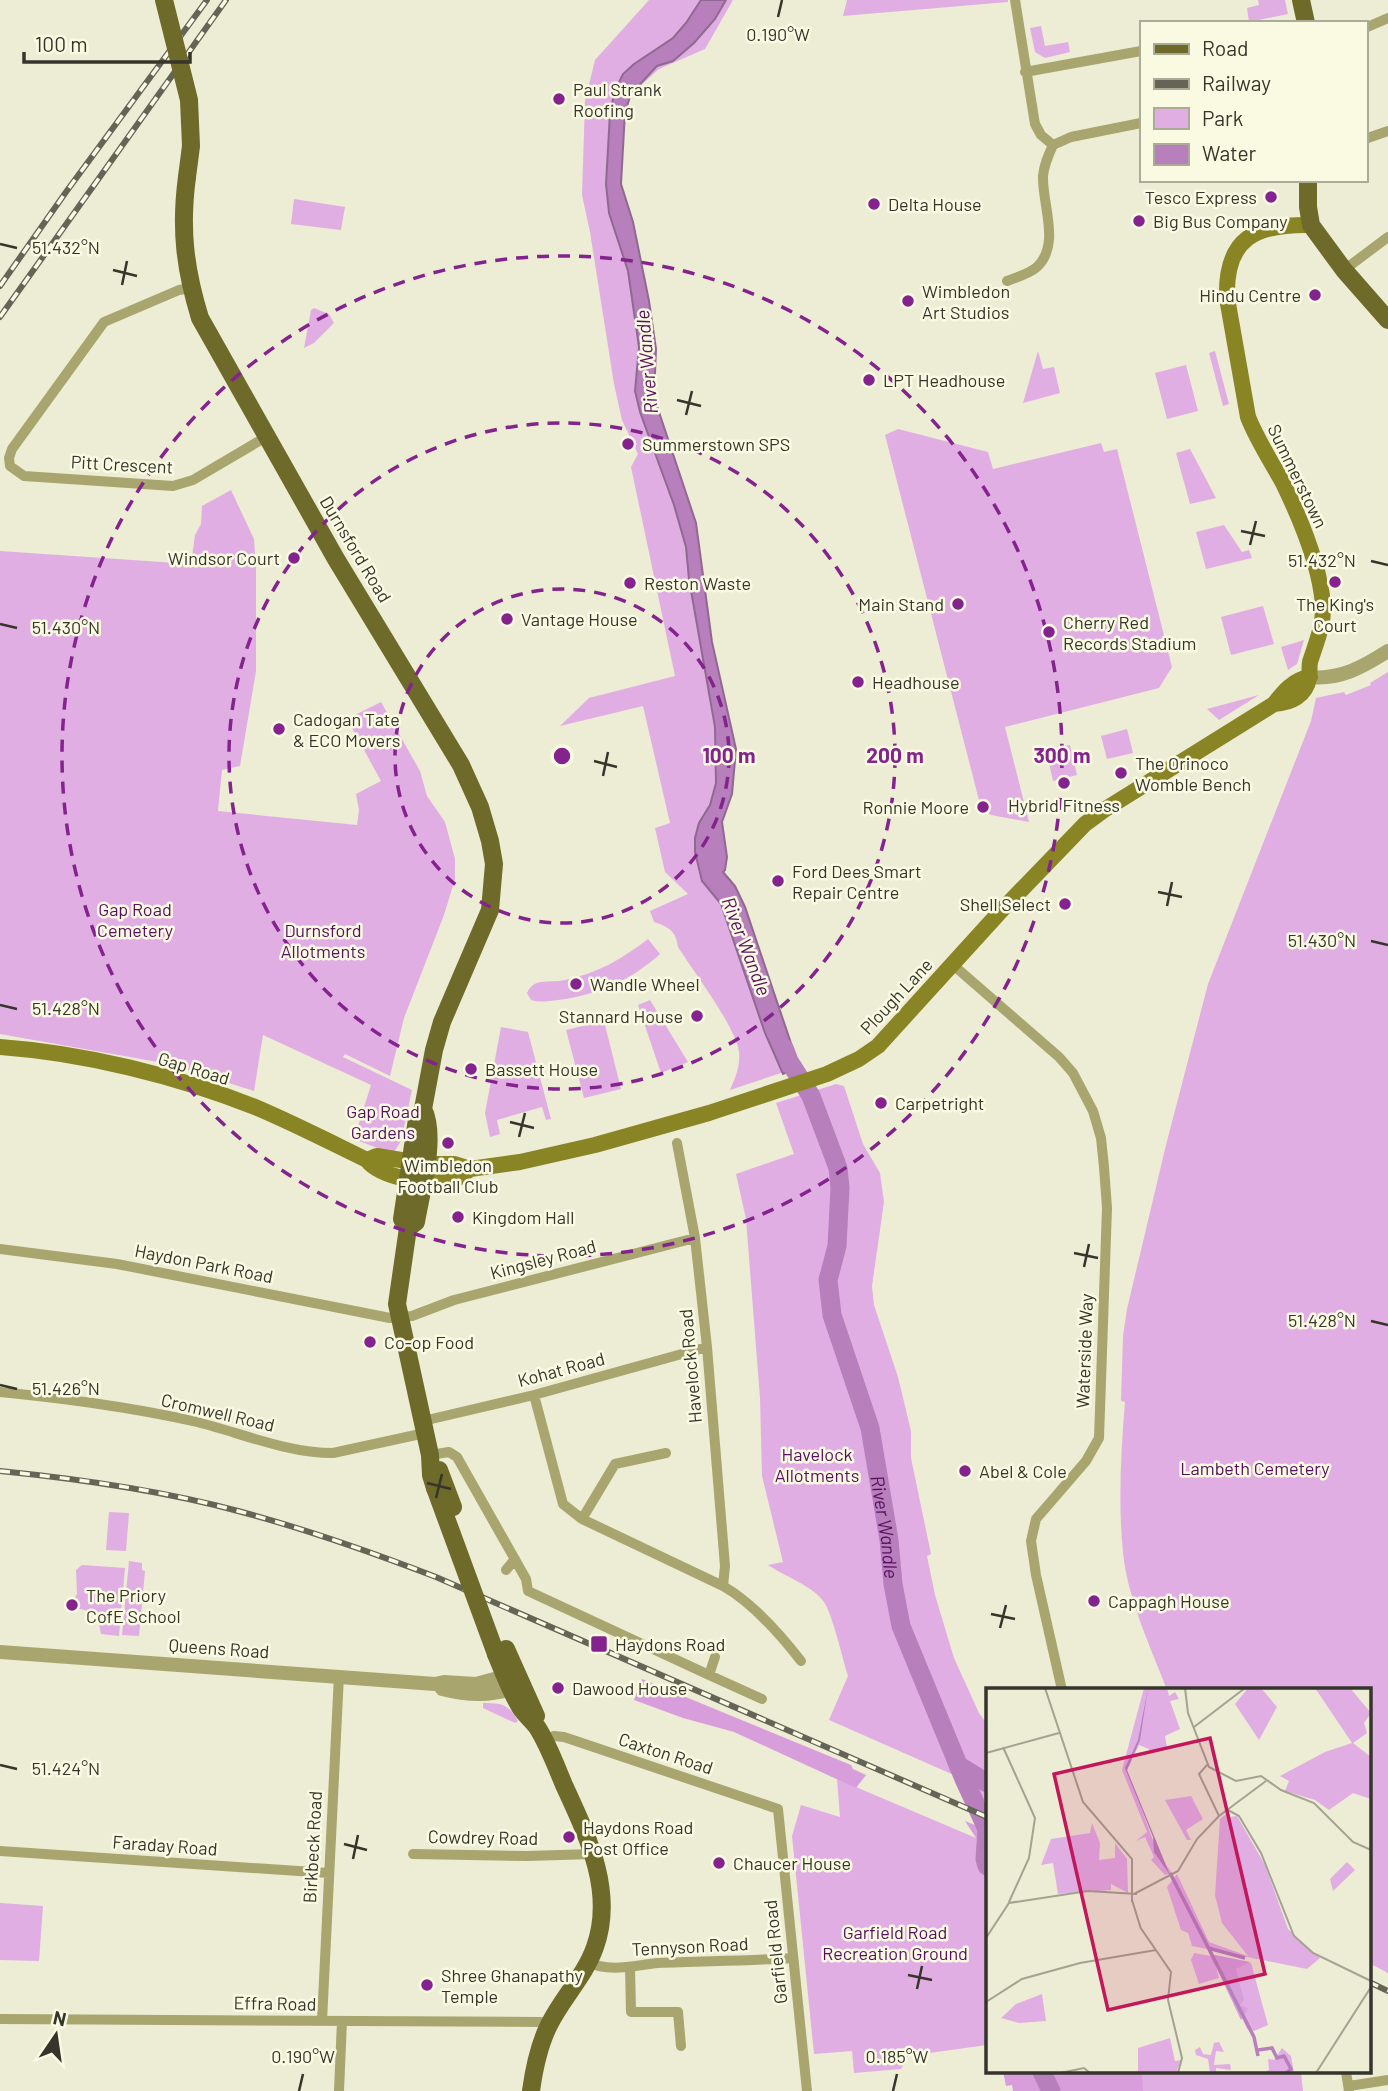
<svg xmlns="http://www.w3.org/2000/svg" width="1388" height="2091" font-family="Barlow,sans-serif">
<rect width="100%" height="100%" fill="#edecd5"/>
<path fill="#e1aee4" d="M649,0H733L705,49L659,69L631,94L625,112L621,184L633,222L649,301L656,349L654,397L696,523L712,642L736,749L732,794L722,822L727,857L725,870L723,872L735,886L745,907L799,1067L730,1090C736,1077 742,1062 738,1047C731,1021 694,972 678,947C676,931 669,927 654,922L650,911L688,894L665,872L655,828L670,823L643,706L560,726L589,698L675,676L631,467L638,454L622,420L614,384L590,232L582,195L585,101L595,60Z
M847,0H1008V2L843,16Z
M1258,0H1285L1288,14L1249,22L1247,8L1259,5Z
M1041,26L1045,46L1068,42L1070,52L1045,58L1035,52L1030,28Z
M294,199L345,207L341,230L291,224Z
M314,308L329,314L334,323L314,343L304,348L311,310Z
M1038,351L1043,369L1054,367L1060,393L1023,403Z
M1215,351L1229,404L1223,406L1209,353Z
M1186,365L1198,411L1167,419L1155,373Z
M898,429L988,452L993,469L1101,443L1104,452L1117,449L1172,667L1159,688L1005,727L1029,822L991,815L981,808L885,435Z
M1190,449L1216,498L1190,504L1176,453Z
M231,490L254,539L256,568V671L240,766L222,770L218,811L357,825L359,810L356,794L381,781L347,719L381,702L420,771L427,796L445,822L455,859V879L444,915L404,1018L390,1076L345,1054L343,1057L412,1090L401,1141L394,1152L385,1151L354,1139L371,1085L263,1035L254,1091L169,1064L0,1034V551L191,564L195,535L201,524L202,506Z
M1224,525L1242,552L1249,550L1252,558L1206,569L1196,532Z
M1263,606L1274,644L1231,655L1221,617Z
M1304,640L1297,664L1288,670L1281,647Z
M1388,672V1973L1369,1963V1690H1167C1151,1648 1127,1597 1123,1552C1118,1503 1121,1451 1125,1402L1121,1401L1123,1336L1127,1309L1166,1145L1208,984L1311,721L1316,698L1344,692L1346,695L1371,685L1370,683Z
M1259,695L1219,720L1207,709Z
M1127,729L1133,753L1107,759L1101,736Z
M1070,745L1077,775L1053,781L1046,750Z
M648,939L660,954C630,981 597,995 558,1000C548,1001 540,1003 531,1000L527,993C535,976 550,984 565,980C598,973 622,959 648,939Z
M650,1000L688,1062L661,1073L638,1005Z
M604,1021L621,1089L584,1098L566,1030Z
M501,1027L528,1032L551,1119L546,1120L542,1107L497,1120L500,1134L490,1137L485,1113Z
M836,1084L844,1086L863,1144L880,1173L884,1202L872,1286L874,1305L898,1377L911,1431V1458L931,1554L927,1556L935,1595L954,1658L979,1713L987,1724V1801L980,1798L956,1776L829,1720L848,1676C843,1660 832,1613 824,1602C813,1586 784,1576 768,1565L783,1562L762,1476L760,1398L746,1219L736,1174L794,1154L776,1103Z
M109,1512L129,1513L126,1551L106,1550Z
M129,1561L142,1563V1570L145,1571L139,1636L122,1635Z
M82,1565L125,1568L119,1636L101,1634C98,1615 94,1611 75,1608L71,1603L77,1594L76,1570Z
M483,1703C501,1703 509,1704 518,1721L515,1723L483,1708Z
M837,1779L976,1838L987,1885V2045L908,2056L901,2069L854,2073L852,2051L814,2054L792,1836L801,1805L840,1817Z
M0,1903L43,1906L39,1961L0,1960Z
M1042,2072H1301L1303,2091H1051Z"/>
<path fill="#d89edc" d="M642,1679L851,1765L853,1769L866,1775L856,1788L734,1732L683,1718L634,1700Z
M965,1821L987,1830V1885L976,1838Z
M1003,2072H1142L1143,2091H1013L1012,2085L1006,2086Z"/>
<path fill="#b77fbc" stroke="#906991" stroke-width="2" d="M701,0H726L715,19L694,43L673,61L657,66L631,94L625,112L621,184L633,222L649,301L656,349L654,397L696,523L712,642L736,749L732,794L722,822L727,857L725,870L723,872L735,886L745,907L799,1067L783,1074L765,1033L721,904L702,881L695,852V838L699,823L710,805L716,783L715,727L689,579L686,547L674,505L640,412L635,391L639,347L628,271L609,213L606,184L610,113L615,90L623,74L634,64L673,38L686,23Z"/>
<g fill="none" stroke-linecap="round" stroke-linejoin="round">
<g stroke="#b77fbc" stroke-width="19">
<path id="s1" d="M784,1048L789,1061L811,1096L838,1168L840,1188L837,1246L828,1280L832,1315L870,1428L889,1540L893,1584L901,1626L964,1779L987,1829"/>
<path d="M958,1765L987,1783"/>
<path d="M987,1830L985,1859L987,1866"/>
<path d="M1042,2072L1051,2091"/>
</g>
<path stroke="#a8a66e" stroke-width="10" d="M1015,0L1035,124L1041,135L1053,145
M1365,28L1388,18
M1025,72L1141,51
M1365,139L1388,131
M1344,270L1388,237
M1007,281C1017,277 1029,274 1037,267C1061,244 1042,205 1043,176C1044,165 1048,156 1053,145L1071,137L1141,123
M191,288L179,290L104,322L12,449L9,458L10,466L24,476L173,486L193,480L266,437
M952,964L1059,1057L1073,1073L1093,1111L1101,1138L1104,1167L1107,1208L1099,1438L1086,1461L1036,1519L1031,1541L1036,1575L1062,1690
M0,1249L117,1264L390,1318L412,1316L454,1300L695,1238
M0,1392C66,1399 132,1407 197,1422C241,1433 287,1453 333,1453L425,1433
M534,1395L563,1504L582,1519L723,1586L725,1566L707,1347L695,1238L677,1143
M423,1421L534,1395L707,1347
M430,1455L449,1452L457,1457L526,1579L528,1591L709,1675L715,1657
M582,1519L615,1464L666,1453
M506,1570L515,1559
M723,1586C753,1603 780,1634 801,1661
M709,1675L762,1699
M542,1740L554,1736L564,1737L778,1809L807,2091
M0,1851L328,1873
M413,1854L527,1856L593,1854
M588,1962C609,1973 636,1965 658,1963C703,1961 748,1961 793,1958
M630,1967L631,2012H678L681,2046
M0,2019L542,2022L549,2025
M322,2021L339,1675
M1346,2072L1349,2091
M1349,2086L1388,2080
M339,2091L342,2021"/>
<path stroke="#a8a66e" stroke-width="14" d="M1310,677C1340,680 1363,667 1388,651
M0,1652L435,1684L444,1682L476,1684L513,1674
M442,1689C470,1696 491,1696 518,1687"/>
<path stroke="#898424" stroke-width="16" d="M1274,704C1291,703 1306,696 1309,678C1310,673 1309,668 1310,662C1316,643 1324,625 1323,605C1320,566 1300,518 1283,483C1271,461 1257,440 1248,417L1227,298C1225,237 1256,224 1311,225
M0,1047C84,1053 177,1076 255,1107C293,1123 330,1142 367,1160C380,1178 436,1188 456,1179C461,1177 466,1172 470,1169
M367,1160L377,1156L425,1164H454L470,1169L520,1162L595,1145L709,1113L827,1074L859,1059L878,1046L999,913L1085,824L1104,810L1274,704C1284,691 1293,680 1310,677"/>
<path stroke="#6d6a2a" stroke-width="18" d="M1301,0L1306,23
M187,177C180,229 185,269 200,318L336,559L461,765L480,807L490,841L494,864L490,910L442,1022L434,1050L423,1109L417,1119L402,1219L408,1228L397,1304L430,1455L431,1475L435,1488
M1308,180V207L1311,225L1344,270L1388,320
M408,1228L416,1222C421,1192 437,1136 423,1109
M439,1470L453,1507
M506,1649L536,1716
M496,1654C503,1671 510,1690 520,1707C525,1715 532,1720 537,1727C548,1744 556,1766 564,1785C587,1835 615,1891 595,1947C585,1976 562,1998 549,2025C539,2045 534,2069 531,2091"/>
<g stroke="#646457" stroke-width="6">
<path id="rail" d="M0,286L66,192L207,0
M0,317L226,0
M0,1471C80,1479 160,1490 238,1511C306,1529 371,1552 436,1577L987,1817
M1369,1982L1388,1991"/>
</g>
<use href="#rail" stroke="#fafae3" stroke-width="3.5" stroke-dasharray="10" stroke-linecap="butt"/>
<path stroke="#6d6a2a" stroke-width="18" d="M164,0L189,100L191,146L187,177
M435,1488L496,1654"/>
</g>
<path fill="none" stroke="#35352c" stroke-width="2.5" d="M778,17L782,0M0,244L17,248M113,270L137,276M122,285L127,261M677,400L701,406M686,415L692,391M1241,531L1265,536M1250,545L1256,521M1371,561L1388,565M0,624L17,628M594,761L617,767M603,776L608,752M1158,892L1182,897M1167,906L1172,882M1371,941L1388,945M0,1005L17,1009M510,1122L534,1128M519,1137L525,1113M1074,1253L1098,1258M1084,1267L1089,1244M1371,1321L1388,1325M0,1385L17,1389M427,1483L451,1489M436,1498L442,1474M991,1614L1015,1619M1000,1628L1006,1605M0,1765L17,1769M344,1844L367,1850M353,1859L358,1835M908,1975L932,1980M917,1989L922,1966M299,2091L303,2074M893,2091L897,2074"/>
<g fill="none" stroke="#84238d" stroke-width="3.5" stroke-dasharray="12 9">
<circle cx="562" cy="756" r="167"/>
<circle cx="562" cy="756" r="333"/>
<circle cx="562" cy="756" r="500"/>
</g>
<g fill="#84238d" stroke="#fafae3" stroke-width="2.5">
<circle cx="559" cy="99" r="7"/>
<circle cx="1271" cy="197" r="7"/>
<circle cx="874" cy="204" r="7"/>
<circle cx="1139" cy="221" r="7"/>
<circle cx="1315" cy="295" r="7"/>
<circle cx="908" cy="301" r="7"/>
<circle cx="869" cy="380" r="7"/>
<circle cx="628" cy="444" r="7"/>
<circle cx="294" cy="558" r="7"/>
<circle cx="1335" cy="582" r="7"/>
<circle cx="630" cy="583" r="7"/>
<circle cx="958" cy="604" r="7"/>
<circle cx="507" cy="619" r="7"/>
<circle cx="1049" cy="632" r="7"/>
<circle cx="858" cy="682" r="7"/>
<circle cx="279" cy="729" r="7"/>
<circle cx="1121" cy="773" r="7"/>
<circle cx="1064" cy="783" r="7"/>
<circle cx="983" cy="807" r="7"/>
<circle cx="778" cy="881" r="7"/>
<circle cx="1065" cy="904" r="7"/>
<circle cx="576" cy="984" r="7"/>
<circle cx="697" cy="1016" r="7"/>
<circle cx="471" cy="1069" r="7"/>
<circle cx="881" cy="1103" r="7"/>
<circle cx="448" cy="1143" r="7"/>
<circle cx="458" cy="1217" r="7"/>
<circle cx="370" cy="1342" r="7"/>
<circle cx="965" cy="1471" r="7"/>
<circle cx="1094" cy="1601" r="7"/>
<circle cx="72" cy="1605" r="7"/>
<rect x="590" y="1635" width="18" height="18" rx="3.5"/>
<circle cx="558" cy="1688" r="7"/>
<circle cx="569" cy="1837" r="7"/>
<circle cx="719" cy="1863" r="7"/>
<circle cx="427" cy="1985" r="7"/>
</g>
<g text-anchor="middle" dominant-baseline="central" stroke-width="5" stroke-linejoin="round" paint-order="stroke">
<g font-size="18" fill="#35352c" stroke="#fafae3" text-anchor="start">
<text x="573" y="89">Paul Strank<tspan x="573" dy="21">Roofing</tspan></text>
<text x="1257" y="197" text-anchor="end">Tesco Express</text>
<text x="888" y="204">Delta House</text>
<text x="1153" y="221">Big Bus Company</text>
<text x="922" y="291">Wimbledon<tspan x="922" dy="21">Art Studios</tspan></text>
<text x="1301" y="295" text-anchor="end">Hindu Centre</text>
<text x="883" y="380">LPT Headhouse</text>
<text x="642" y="444">Summerstown SPS</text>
<text x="280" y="558" text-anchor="end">Windsor Court</text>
<text x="644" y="583">Reston Waste</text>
<text x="944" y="604" text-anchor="end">Main Stand</text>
<text x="1335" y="604" text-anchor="middle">The King's<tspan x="1335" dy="21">Court</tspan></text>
<text x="521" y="619">Vantage House</text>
<text x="1063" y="622">Cherry Red<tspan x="1063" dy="21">Records Stadium</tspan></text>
<text x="872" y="682">Headhouse</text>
<text x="293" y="719">Cadogan Tate<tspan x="293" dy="21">&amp; ECO Movers</tspan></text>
<text x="1135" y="763">The Orinoco<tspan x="1135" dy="21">Womble Bench</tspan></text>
<text x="1064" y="805" text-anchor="middle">Hybrid Fitness</text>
<text x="969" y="807" text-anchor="end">Ronnie Moore</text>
<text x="792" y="871">Ford Dees Smart<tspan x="792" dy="21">Repair Centre</tspan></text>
<text x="1051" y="904" text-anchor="end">Shell Select</text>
<text x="590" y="984">Wandle Wheel</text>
<text x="683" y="1016" text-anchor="end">Stannard House</text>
<text x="485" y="1069">Bassett House</text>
<text x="895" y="1103">Carpetright</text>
<text x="448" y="1165" text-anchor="middle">Wimbledon<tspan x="448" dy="21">Football Club</tspan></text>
<text x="472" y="1217">Kingdom Hall</text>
<text x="384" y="1342">Co-op Food</text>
<text x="979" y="1471">Abel &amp; Cole</text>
<text x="86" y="1595">The Priory<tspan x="86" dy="21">CofE School</tspan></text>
<text x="1108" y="1601">Cappagh House</text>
<text x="615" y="1644">Haydons Road</text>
<text x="572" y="1688">Dawood House</text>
<text x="583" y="1827">Haydons Road<tspan x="583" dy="21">Post Office</tspan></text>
<text x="733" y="1863">Chaucer House</text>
<text x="441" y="1975">Shree Ghanapathy<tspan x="441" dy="21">Temple</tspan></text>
</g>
<g font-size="18" fill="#35352c" stroke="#fafae3">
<text transform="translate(122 464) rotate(3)">Pitt Crescent</text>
<text transform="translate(1298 476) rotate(64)">Summerstown</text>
<text transform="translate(356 549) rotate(59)">Durnsford Road</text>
<text transform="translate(896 996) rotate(-47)">Plough Lane</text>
<text transform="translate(194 1068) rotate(17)">Gap Road</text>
<text transform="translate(543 1259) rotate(-15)">Kingsley Road</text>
<text transform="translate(204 1263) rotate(11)">Haydon Park Road</text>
<text transform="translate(1084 1351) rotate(-88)">Waterside Way</text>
<text transform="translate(690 1366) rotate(-95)">Havelock Road</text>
<text transform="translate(561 1369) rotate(-15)">Kohat Road</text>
<text transform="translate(218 1412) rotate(13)">Cromwell Road</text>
<text transform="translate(219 1648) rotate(4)">Queens Road</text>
<text transform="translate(666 1753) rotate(18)">Caxton Road</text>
<text transform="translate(483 1837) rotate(1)">Cowdrey Road</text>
<text transform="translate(165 1845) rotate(4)">Faraday Road</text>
<text transform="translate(312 1847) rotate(-87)">Birkbeck Road</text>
<text transform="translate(690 1946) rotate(-3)">Tennyson Road</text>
<text transform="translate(775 1952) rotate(-96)">Garfield Road</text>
<text transform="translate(275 2003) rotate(1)">Effra Road</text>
</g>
<g font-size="18" fill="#550f5c" stroke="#fafae3">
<text x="135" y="909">Gap Road<tspan x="135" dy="21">Cemetery</tspan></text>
<text x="323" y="930">Durnsford<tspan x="323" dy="21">Allotments</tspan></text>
<text x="383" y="1111">Gap Road<tspan x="383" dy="21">Gardens</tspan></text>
<text x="817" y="1454">Havelock<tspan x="817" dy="21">Allotments</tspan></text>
<text x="1255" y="1468">Lambeth Cemetery</text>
<text x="895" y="1932">Garfield Road<tspan x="895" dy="21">Recreation Ground</tspan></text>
</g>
<g font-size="19" font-style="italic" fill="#56105c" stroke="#fafae3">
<text transform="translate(646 362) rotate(-95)">River Wandle</text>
<text transform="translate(747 946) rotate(69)">River Wandle</text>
<text stroke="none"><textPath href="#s1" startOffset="500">River Wandle</textPath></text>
</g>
</g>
<g transform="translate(986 1688)">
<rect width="385" height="385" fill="#edecd5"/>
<path d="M158,0H181L183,8L189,4L193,11L184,13L194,41L179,48L181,60L163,66V61L153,57L141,82L172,166L186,185L179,187L165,172L168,169L159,149L150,153L161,144L136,82ZM262,0H275L291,19L273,52L249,16ZM329,0H364L385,25L378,35L381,45L367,55L385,69V111L367,105L343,122L329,112L299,103L303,93L294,88L339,64L366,55ZM205,108L217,131L200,142L205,152H201L179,112ZM242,125L243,129L251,128L279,177L302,241L334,270L321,281L206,258L202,245L195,242L181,199L191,186L223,254L262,268L236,235L229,207L234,131L231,133ZM106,135L114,155L113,172L129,170V155L141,171L142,205L125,196V202L72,206L67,175L55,177L65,151L104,145ZM361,174L369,182L347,203L344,191ZM208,265L265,275L282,337L268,343L261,341L235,281L229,274L233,290L213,296L205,272ZM56,306L60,333L33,335L15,330L30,316ZM184,350L189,373L195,372L190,385H152V360ZM233,354L238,364L230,363L228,377L244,376L245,382L230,380V385H224L222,371L210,367L209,362L214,359L217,366L225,367L228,355ZM296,360L305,368L308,385H314H275L283,382L282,371L288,372Z" fill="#e1aee4"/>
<path d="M224,266L264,274L250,281L258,312L254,317L262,320L255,332Z" fill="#d89edc"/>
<path d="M162,0L154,52L141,82L184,187L168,164L167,149L139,80L152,52Z" fill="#b77fbc"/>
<path fill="none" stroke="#b77fbc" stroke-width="3.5" d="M184,185L268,349L272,368M222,260L259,270M272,362L286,360L291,370L298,368L305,381L300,385"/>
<path fill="none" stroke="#a3a391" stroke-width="2" d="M59,0L97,114L146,171V214M199,0L202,25L223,79L250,93L275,88L295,102L328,115L367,154L385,162M208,39L259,0M17,59L49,130L43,170L23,214M0,65L73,45M221,77L213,86L233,128M242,122L253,128L275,165L308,248L327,265L385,293M233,128L280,93M148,206L192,183L211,151L233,128M146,212L155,241M154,239L185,284L182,312L196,370L192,385M0,250L23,215L102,203L151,206M0,314L36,291L94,275L170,262M74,385L98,380L104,385M330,385L385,299"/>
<path fill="#c2185b" fill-opacity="0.15" stroke="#c2185b" stroke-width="3.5" d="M224,50L279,286L122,322L68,86Z"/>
<rect width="385" height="385" fill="none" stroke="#35352c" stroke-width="3.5"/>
</g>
<g font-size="18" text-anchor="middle" fill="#35352c" stroke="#fafae3" stroke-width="5" stroke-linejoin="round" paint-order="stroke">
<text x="778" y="41">0.190°W</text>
<text x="66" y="254">51.432°N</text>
<text x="1322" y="567">51.432°N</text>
<text x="66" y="634">51.430°N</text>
<text x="1322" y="947">51.430°N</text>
<text x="66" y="1015">51.428°N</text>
<text x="1322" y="1327">51.428°N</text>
<text x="66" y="1395">51.426°N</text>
<text x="66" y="1775">51.424°N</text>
<text x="303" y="2063">0.190°W</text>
<text x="897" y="2063">0.185°W</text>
</g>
<circle cx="562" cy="756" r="10" fill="#84238d" stroke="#fafae3" stroke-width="3.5"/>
<g font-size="21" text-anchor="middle" font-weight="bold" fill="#84238d" stroke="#fafae3" stroke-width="5" stroke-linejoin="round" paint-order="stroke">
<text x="729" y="763">100 m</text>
<text x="895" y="763">200 m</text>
<text x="1062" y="763">300 m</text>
</g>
<rect x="1140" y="21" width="228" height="161" fill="#fafae3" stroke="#abab9a" stroke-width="2"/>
<rect x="1154" y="44" width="35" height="10" fill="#6d6a2a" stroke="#abab9a" stroke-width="2"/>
<text x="1202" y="56" font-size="21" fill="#35352c">Road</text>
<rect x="1154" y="79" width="35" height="10" fill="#646457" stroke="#abab9a" stroke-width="2"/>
<text x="1202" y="91" font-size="21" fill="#35352c">Railway</text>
<rect x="1154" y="108" width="35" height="21" fill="#e1aee4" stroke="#abab9a" stroke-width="2"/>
<text x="1202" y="126" font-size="21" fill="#35352c">Park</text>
<rect x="1154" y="144" width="35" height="21" fill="#b77fbc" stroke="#abab9a" stroke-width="2"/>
<text x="1202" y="161" font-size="21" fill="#35352c">Water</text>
<g transform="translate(56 2035) rotate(13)" stroke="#fafae3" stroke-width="5" paint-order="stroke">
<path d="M0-5L12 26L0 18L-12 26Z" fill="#35352c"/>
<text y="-10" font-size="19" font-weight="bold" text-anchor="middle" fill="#35352c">N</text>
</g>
<path d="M24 52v10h166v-10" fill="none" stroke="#35352c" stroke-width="3.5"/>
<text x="35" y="52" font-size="21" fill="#35352c" stroke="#fafae3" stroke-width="5" paint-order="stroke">100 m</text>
</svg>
